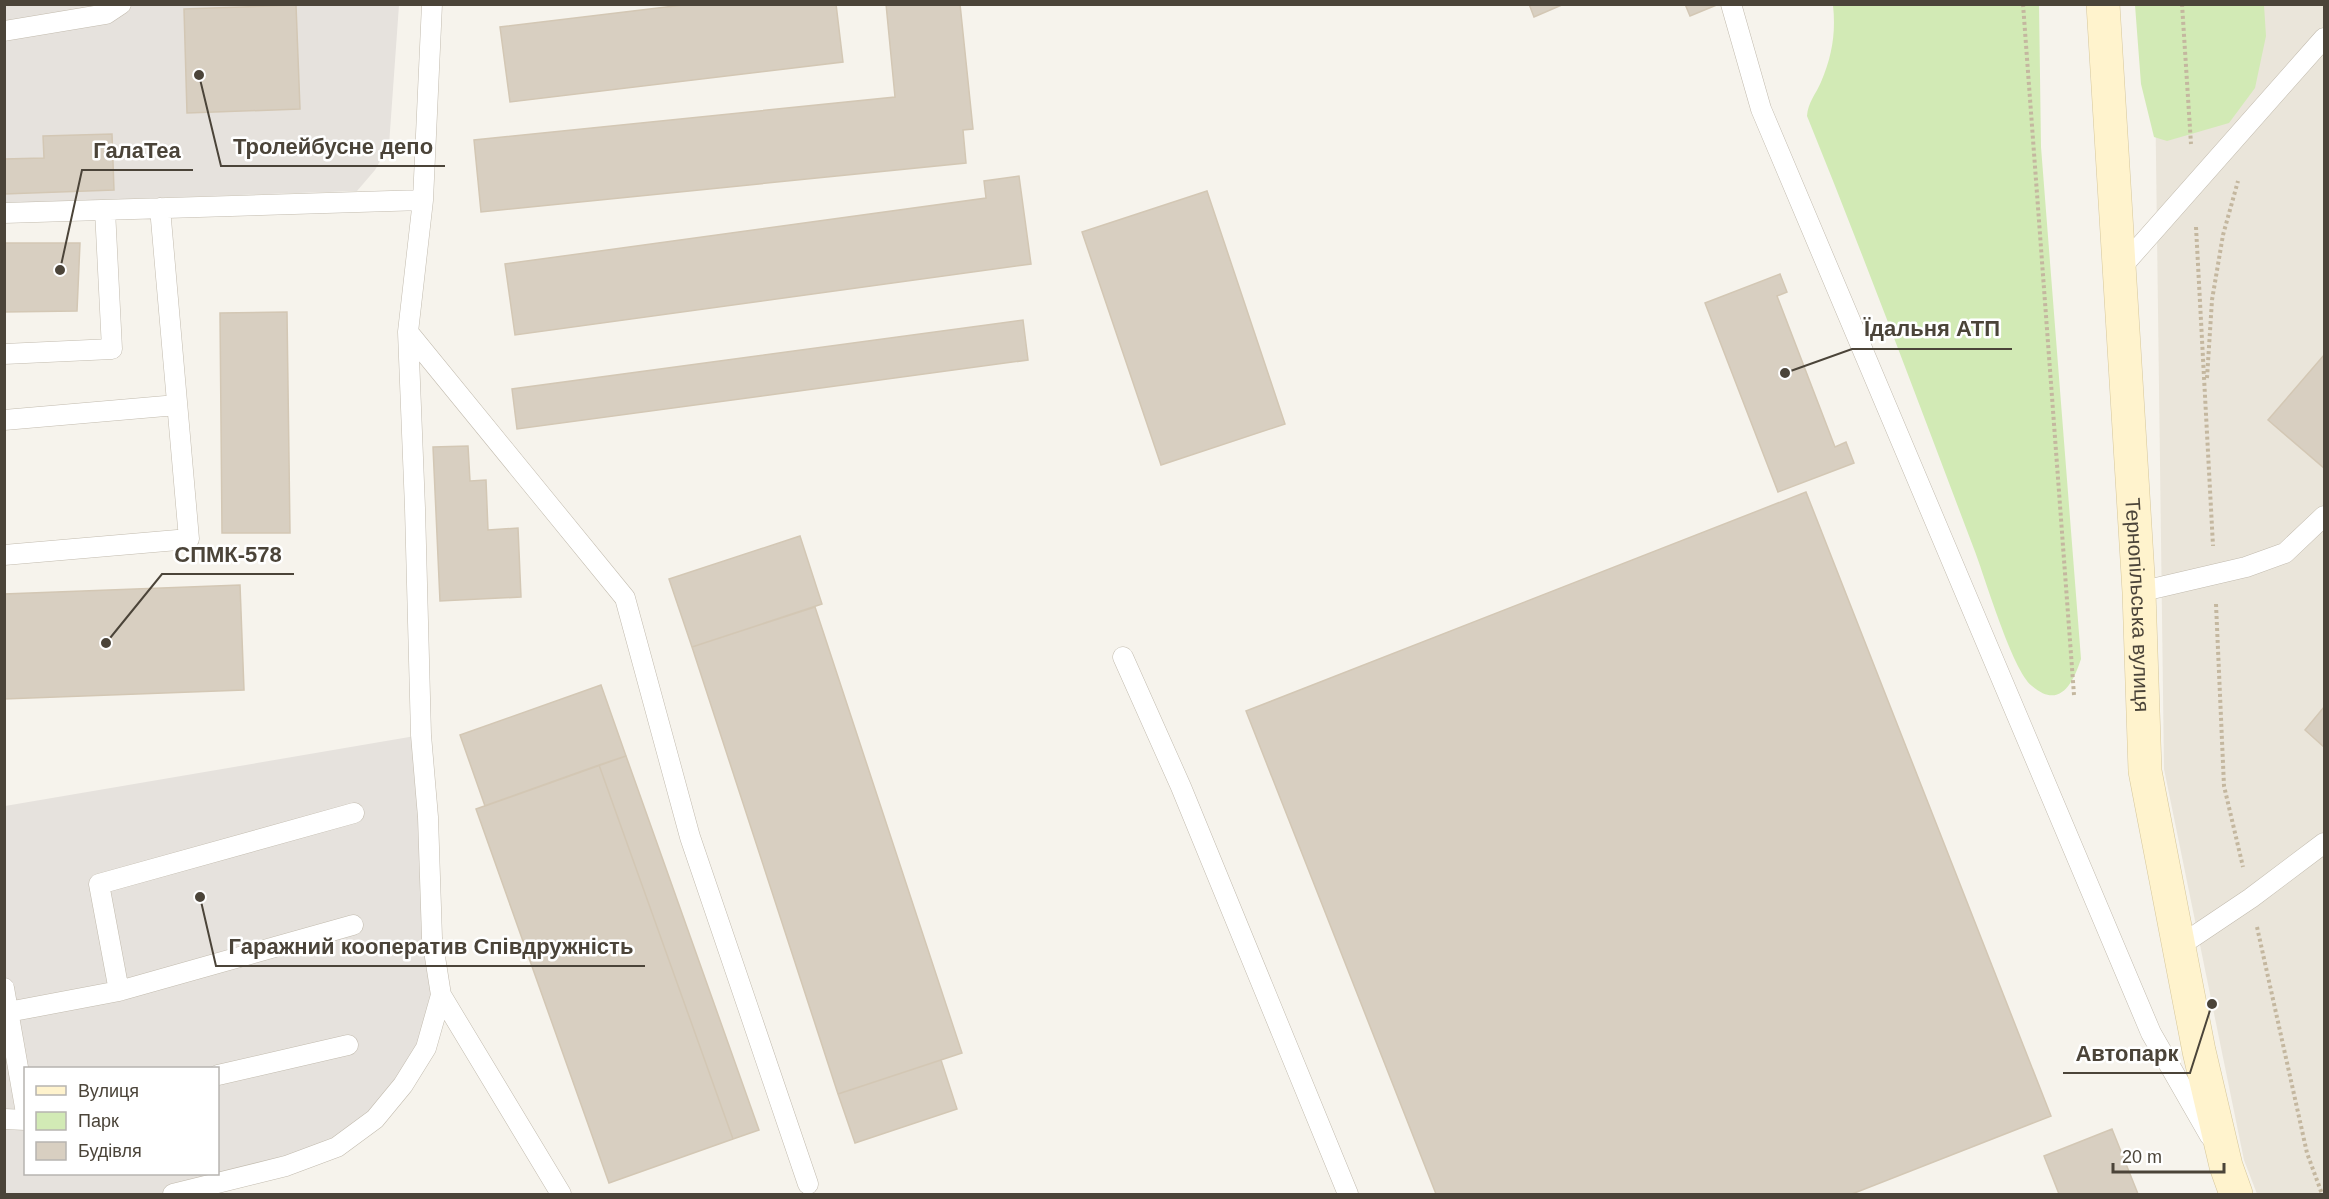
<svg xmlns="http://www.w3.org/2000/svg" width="2329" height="1199" font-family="Arial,sans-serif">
<rect width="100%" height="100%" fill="#f6f3ec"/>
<path fill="#eae5da" d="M2154,5H2324V1194H2257L2244,1160L2164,769Z"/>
<path fill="#e6e2dd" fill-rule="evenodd" d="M4,5H399L389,145L375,170L357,191L5,203Z
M421,735L441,995L426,1048L337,1147L173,1194H5V806ZM26,1068H218V1174H26Z"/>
<path fill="#d2eab5" d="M1833,5H2039L2041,147L2081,659C2073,683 2060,710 2032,686C2012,670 1985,577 1974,549C1919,404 1865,259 1807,116C1808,102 1816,94 1821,82C1832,56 1836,33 1833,5Z
M2135,5H2264L2266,36L2255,88L2229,123L2167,141L2154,137L2141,84Z"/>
<path fill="#d8cfc1" stroke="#d3c7b4" stroke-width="1.5" d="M691,4H836L843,62L510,102L500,27Z
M886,4H960L973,129L963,130L966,163L481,212L474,140L895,97Z
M1529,4H1564L1534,17Z
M1685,4H1719L1690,16Z
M296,5L300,109L187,113L184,9Z
M112,134L114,190L4,194V159L44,158L43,136Z
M1019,176L1031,264L515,335L505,264L986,198L984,181Z
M1207,191L1285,424L1161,465L1082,232Z
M4,243H80L77,311L4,312Z
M1780,274L1787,292L1777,296L1835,447L1846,442L1854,463L1778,492L1705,303Z
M287,312L290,533H222L220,313Z
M1023,320L1028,360L517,429L512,389Z
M2324,355V468L2268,420Z
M468,446L470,481L486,480L488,530L518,528L521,597L440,601L433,447Z
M1806,492L2051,1116L1852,1194H1436L1246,711Z
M800,536L822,604L692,647L669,579Z
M240,585L244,690L4,699V594Z
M815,607L962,1053L838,1094L692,647Z
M601,685L626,756L485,806L460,735Z
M2324,707V747L2305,730Z
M626,756L759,1130L733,1139L599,765Z
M599,765L733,1139L609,1183L476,809Z
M941,1060L957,1109L855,1143L838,1094Z
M2112,1129L2138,1194H2059L2044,1156Z"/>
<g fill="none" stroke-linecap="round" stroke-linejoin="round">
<g stroke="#c2bbae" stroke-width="21">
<path id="service" d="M1731,4L1761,109L2151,1033L2210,1136
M4,31L106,14L121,4
M4,213L423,200
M2119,270L2324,38
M408,332L625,598L690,837L808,1184
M4,354L112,349L105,210
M4,420L177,405
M4,555L189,539L160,208
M2139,592L2246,567L2285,553L2324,516
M1123,657L1181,787L1348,1194
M2178,947L2251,898L2324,843
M4,988L26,1113
M119,991L99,884L354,813
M441,995L561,1194
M8,1012L119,991L353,925
M218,1075L348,1045
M4,1119L26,1120
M173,1194L286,1166L337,1147L375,1119L403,1085L426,1048L441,995L432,938L428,817L421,735L415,508L408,332L423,200L432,4"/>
</g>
<g stroke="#d6c79b" stroke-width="34">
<g id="secondary">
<path id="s1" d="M2103,4L2139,592L2145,771L2199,1051L2226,1166L2236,1194"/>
</g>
</g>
<path stroke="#c4b79f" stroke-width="4" stroke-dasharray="3 3" stroke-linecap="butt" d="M2023,4L2074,695
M2182,4L2191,144
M2196,227L2213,546
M2207,378L2212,300L2223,235L2238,181
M2216,604L2224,786L2243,867
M2257,927L2307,1153L2322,1194"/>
<use href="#service" stroke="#fff" stroke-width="20"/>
<use href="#secondary" stroke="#fff3cd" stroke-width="33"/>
</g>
<g text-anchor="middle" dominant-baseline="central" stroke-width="5" stroke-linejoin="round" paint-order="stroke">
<g font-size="21" fill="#4b4439" stroke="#fff">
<text stroke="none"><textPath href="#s1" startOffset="602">Тернопільська вулиця</textPath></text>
</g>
</g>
<path fill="none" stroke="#4b4439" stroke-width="2" d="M199 75L221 166H445M60 270L82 170H193M1785 373L1852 349H2012M106 643L162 574H294M200 897L216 966H645M2212 1004L2190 1073H2063"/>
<g fill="#4b4439" stroke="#fff" stroke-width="2">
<circle cx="199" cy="75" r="6"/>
<circle cx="60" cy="270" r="6"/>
<circle cx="1785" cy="373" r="6"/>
<circle cx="106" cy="643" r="6"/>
<circle cx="200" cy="897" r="6"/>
<circle cx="2212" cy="1004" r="6"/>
</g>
<g font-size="22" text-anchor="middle" font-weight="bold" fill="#4b4439" stroke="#fff" stroke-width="5" stroke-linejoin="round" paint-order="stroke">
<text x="333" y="154">Тролейбусне депо</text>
<text x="137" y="158">ГалаТеа</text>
<text x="1932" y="336">Їдальня АТП</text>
<text x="228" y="562">СПМК-578</text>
<text x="431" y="954">Гаражний кооператив Співдружність</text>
<text x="2127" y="1061">Автопарк</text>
</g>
<rect width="2329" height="1199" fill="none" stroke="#4b4439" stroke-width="12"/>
<rect x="24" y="1067" width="195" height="108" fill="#ffffff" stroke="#b7b4b0" stroke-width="1.5"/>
<rect x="36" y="1086" width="30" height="9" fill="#fff3cd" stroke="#b7b4b0" stroke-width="1.5"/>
<text x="78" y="1097" font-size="18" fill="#4b4439">Вулиця</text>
<rect x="36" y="1112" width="30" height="18" fill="#d2eab5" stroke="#b7b4b0" stroke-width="1.5"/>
<text x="78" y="1127" font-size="18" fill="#4b4439">Парк</text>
<rect x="36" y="1142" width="30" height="18" fill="#d8cfc1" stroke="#b7b4b0" stroke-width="1.5"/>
<text x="78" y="1157" font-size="18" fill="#4b4439">Будівля</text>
<path d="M2113 1163v9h111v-9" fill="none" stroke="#4b4439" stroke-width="3"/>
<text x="2122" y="1163" font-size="18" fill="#4b4439" stroke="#ffffff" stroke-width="4.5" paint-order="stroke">20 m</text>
</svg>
